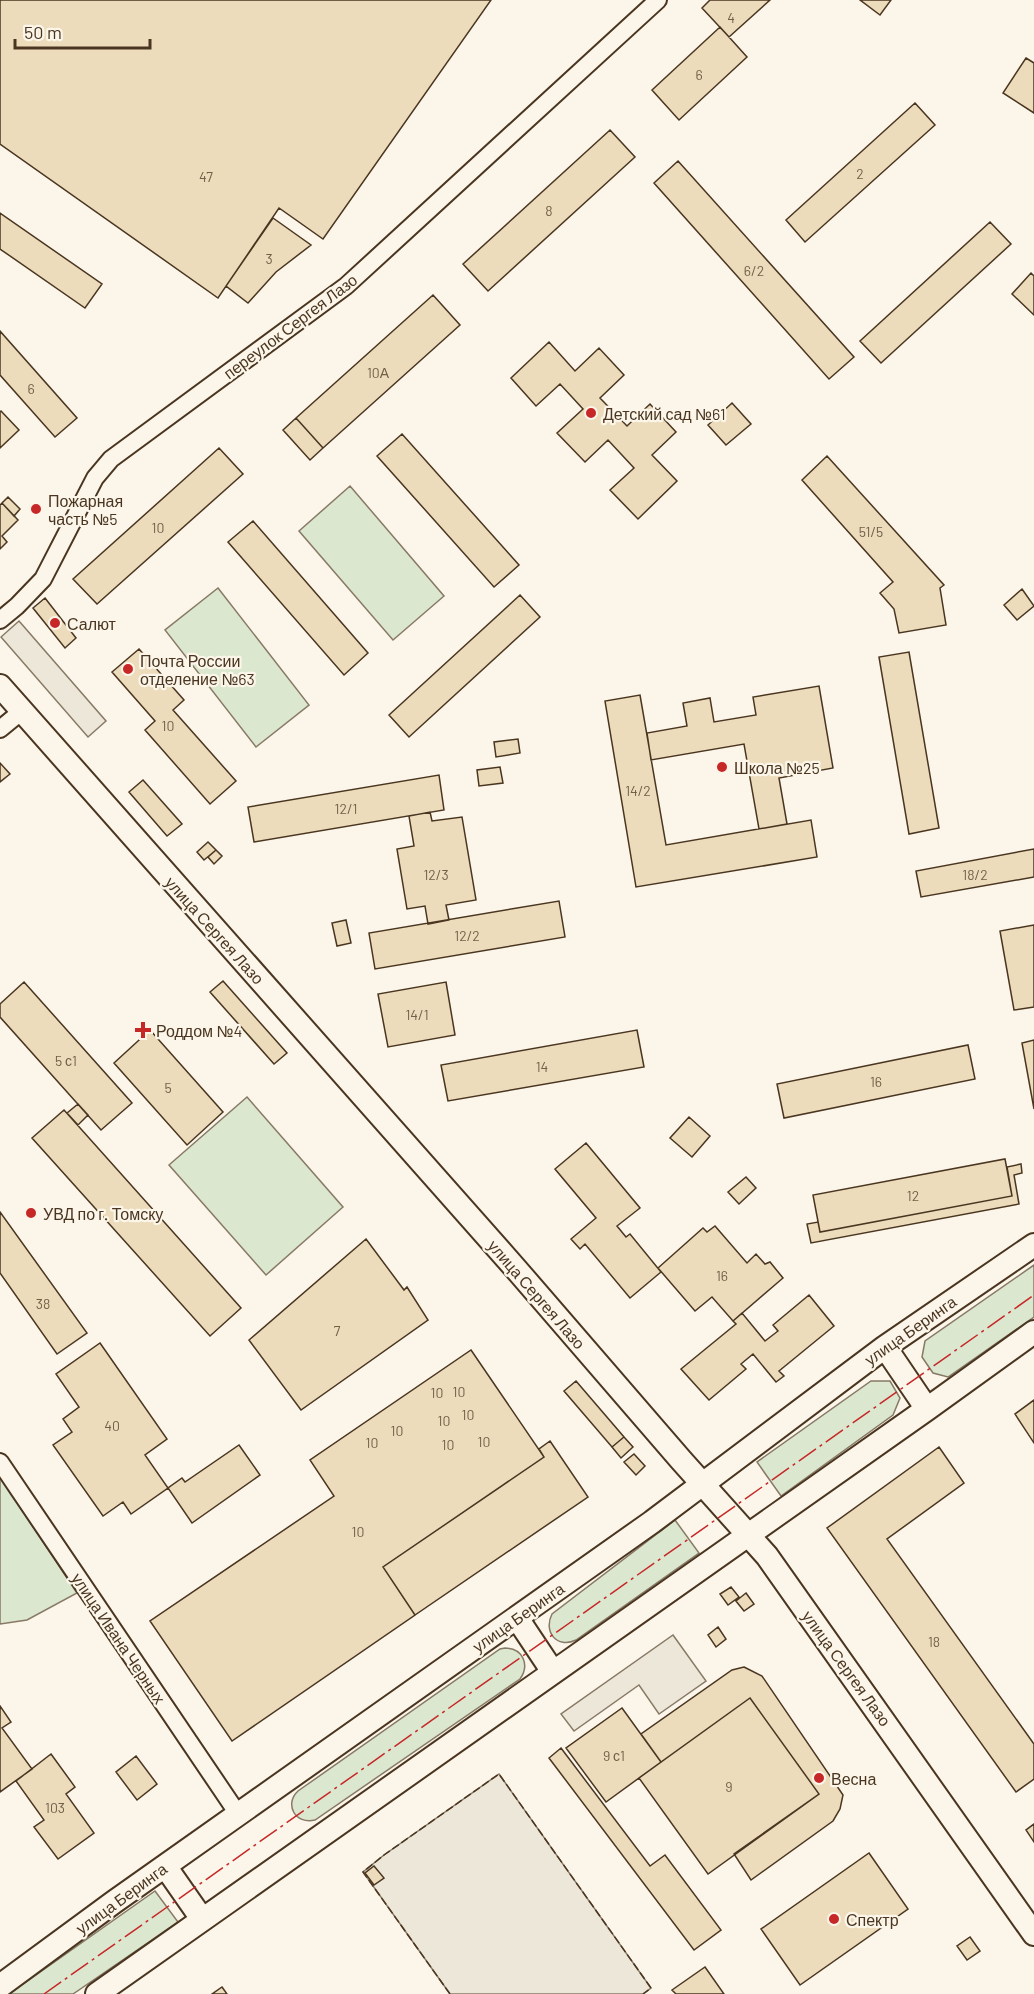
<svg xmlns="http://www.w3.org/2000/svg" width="1034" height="1994" font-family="Barlow,sans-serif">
<rect width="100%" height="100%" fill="#fbf6e9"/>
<path fill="#dce7d0" stroke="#887966" stroke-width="1.5" d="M350,486L444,596L393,640L299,531Z
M218,588L309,705L256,747L165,630Z
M247,1097L343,1207L266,1275L169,1165Z
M1034,1265V1317L948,1377L933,1373L922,1357L925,1341Z
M871,1381H890L900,1398L893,1415L781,1496L757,1462Z
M0,1477L77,1593L27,1620L0,1624Z
M675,1520L699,1553L576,1640C557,1649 543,1632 552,1614Z
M505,1648C523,1648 530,1665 520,1679L315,1820C295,1825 284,1804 298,1791L500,1649Z
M155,1891L178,1922L73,1994H9Z"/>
<path fill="#ede7d9" stroke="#887966" stroke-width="1.5" d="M19,621L106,721L88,737L1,637Z
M673,1635L706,1681L659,1714L639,1685L574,1731L561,1714Z
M499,1774L651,1988L643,1994H450L363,1872L384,1855Z"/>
<path fill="#ecdcbc" stroke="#4a3520" stroke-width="1.5" d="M0,0H491L323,239L279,208L218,298L0,144Z
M710,0H770L729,37L702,8Z
M860,0H891L880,15Z
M720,27L747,57L679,120L652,90Z
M1026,58L1034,63V113L1003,93Z
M915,103L935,125L805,242L786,220Z
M610,130L635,157L488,291L463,264Z
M678,161L854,357L829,379L654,183Z
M0,213L102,284L85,308L0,249Z
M273,218L311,245L276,272L248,303L226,286Z
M990,222L1011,244L881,363L860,341Z
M1031,273L1034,276V315L1012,294Z
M433,295L460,325L323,448L296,418Z
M0,331L77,418L55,437L0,375Z
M549,342L575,371L599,348L624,375L600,398L627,426L650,404L676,432L652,455L677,481L638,519L610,490L634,468L608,440L585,462L557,433L583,409L560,384L536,406L511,378Z
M732,403L751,424L726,445L708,425Z
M1,411L19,430L0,448V412Z
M296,418L323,448L310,460L283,430Z
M402,434L519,565L494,587L377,456Z
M219,448L243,474L97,604L73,579Z
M827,456L944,585L940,588L946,625L899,633L894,609L880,593L893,582L802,480Z
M8,497L20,509L14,516L2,503Z
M2,503L18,520L2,536L7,542L0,549V505Z
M253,521L368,653L344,675L228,542Z
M1022,589L1034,606L1017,620L1004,605Z
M520,595L540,617L409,737L389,715Z
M45,598L76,638L65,648L33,608Z
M139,649L184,700L173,710L236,781L210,804L145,730L155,721L112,672Z
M909,652L939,828L909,834L879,657Z
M819,686L833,768L779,778L787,824L759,829L744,744L651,760L647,733L687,726L683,703L710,698L714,722L756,715L753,697Z
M640,695L666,845L811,820L817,857L636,887L605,701Z
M518,739L520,753L496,757L494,742Z
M0,763L10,774L0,782Z
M500,767L503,783L479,786L477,770Z
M439,775L444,810L254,842L248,807Z
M143,780L182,824L167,836L129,792Z
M430,812L432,821L462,817L476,900L446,905L449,920L428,924L425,906L407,909L397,849L414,846L409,816Z
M208,842L216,850L204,860L197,852Z
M1034,849V877L921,897L916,871Z
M216,850L222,856L214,864L208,857Z
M559,901L565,937L375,969L369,933Z
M346,920L351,943L337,946L332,923Z
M1034,925V1007L1014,1010L1000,931Z
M223,981L287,1053L274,1064L210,992Z
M24,982L132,1103L101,1130L0,1017V1004Z
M446,982L455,1035L388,1047L378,994Z
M150,1030L223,1112L187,1145L114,1063Z
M637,1030L644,1067L448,1101L441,1065Z
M1034,1040V1109L1022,1043Z
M968,1045L975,1079L784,1118L777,1084Z
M78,1104L88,1115L78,1125L67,1113Z
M64,1110L241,1308L210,1336L32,1138Z
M689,1117L710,1136L692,1157L670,1138Z
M586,1143L640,1208L617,1226L626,1237L630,1234L661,1272L630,1298L585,1244L580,1249L571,1239L596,1218L555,1169Z
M1005,1159L1012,1196L820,1232L813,1195Z
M1021,1164L1022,1173L1014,1175L1019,1204L811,1243L807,1224L818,1222L820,1232L1012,1196L1007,1167Z
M746,1177L756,1188L739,1204L728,1192Z
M0,1212L87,1333L57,1354L0,1273Z
M715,1226L747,1263L756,1254L765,1264L770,1262L783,1278L733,1321L712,1297L695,1311L658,1268L703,1228L707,1232Z
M366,1239L404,1290L407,1287L428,1320L301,1410L249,1340Z
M809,1295L834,1326L779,1371L784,1376L776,1382L753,1354L741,1364L746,1369L709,1400L681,1369L736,1324L733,1321L742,1313L765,1341L778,1331L773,1325Z
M100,1343L167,1439L145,1455L168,1488L131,1514L123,1502L103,1516L53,1445L72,1432L63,1419L79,1407L56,1374Z
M471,1350L544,1457L383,1567L415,1615L232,1741L150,1621L334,1496L310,1460Z
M576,1381L624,1437L612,1447L564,1391Z
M1034,1400V1443L1015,1414Z
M624,1437L633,1447L621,1458L612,1447Z
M550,1441L588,1497L415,1615L383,1567L544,1457L539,1449Z
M239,1445L260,1475L192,1523L168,1488L182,1478L185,1482Z
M939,1447L964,1483L887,1539L1034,1744V1779L1016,1792L827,1528Z
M634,1454L645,1466L636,1475L624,1462Z
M731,1587L739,1597L728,1605L720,1594Z
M746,1593L754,1604L744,1611L736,1601Z
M718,1627L726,1639L716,1647L708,1635Z
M744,1667L762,1676L843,1795L840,1809L833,1821L751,1880L734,1854L819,1794L750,1698L661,1762L641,1734L732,1670Z
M750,1698L819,1794L708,1874L639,1778Z
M0,1706L11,1722L2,1728L32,1769L0,1792Z
M622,1708L661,1762L606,1802L566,1748Z
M561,1748L650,1866L665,1855L721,1930L694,1950L549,1758Z
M51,1754L75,1787L66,1794L94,1833L58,1859L34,1827L44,1820L16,1781Z
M136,1756L157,1784L137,1800L116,1772Z
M1034,1824V1842L1026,1830Z
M869,1853L908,1909L800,1985L761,1929Z
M374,1866L384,1878L374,1885L365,1873Z
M970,1937L980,1951L967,1960L957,1946Z
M705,1967L724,1994H676L672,1990Z
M222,1987L227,1994H212Z"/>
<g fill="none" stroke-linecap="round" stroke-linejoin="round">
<g stroke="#4a3520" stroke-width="20">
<path id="street" d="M0,620L17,606L43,579L95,478L111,459L346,286L658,0
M0,729L22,711
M0,1462L238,1814"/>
</g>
<g stroke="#4a3520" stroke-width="26">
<path id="secondary" d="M0,686L516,1269L681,1460L767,1556L1034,1934
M885,1347L927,1409
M517,1618L553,1672
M165,1866L202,1919
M0,1986L114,1902L652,1522L885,1347L1034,1245
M97,1994L927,1409L1034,1332"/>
</g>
<use href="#street" stroke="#fbf6e9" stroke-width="16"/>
<use href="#secondary" stroke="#fbf6e9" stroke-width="22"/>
<path stroke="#4a3520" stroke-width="1.5" stroke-dasharray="8 3" stroke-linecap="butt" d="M450,1994L363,1872L384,1855L499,1774L651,1988L643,1994"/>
<path stroke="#c62828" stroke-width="1.5" stroke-dasharray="21 4.5 3 4.5" stroke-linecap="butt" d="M44,1994L1034,1295"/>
</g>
<g fill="#c62828" stroke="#fbf6e9" stroke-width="2">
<circle cx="591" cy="413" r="6"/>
<circle cx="36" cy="509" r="6"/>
<circle cx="55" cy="623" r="6"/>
<circle cx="128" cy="669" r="6"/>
<circle cx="722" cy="767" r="6"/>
<path d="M140 1021h6v6h6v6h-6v6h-6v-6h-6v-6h6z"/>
<circle cx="31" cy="1213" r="6"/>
<circle cx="819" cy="1778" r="6"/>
<circle cx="834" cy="1919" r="6"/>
</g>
<g text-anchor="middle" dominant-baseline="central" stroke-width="4.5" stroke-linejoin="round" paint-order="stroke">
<g font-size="14" fill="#725f47">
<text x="731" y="17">4</text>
<text x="699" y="74">6</text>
<text x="860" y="173">2</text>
<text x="206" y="176">47</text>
<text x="549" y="210">8</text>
<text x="269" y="258">3</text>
<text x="754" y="270">6/2</text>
<text x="378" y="372">10А</text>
<text x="31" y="388">6</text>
<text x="158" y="527">10</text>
<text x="871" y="531">51/5</text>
<text x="168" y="725">10</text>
<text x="638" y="790">14/2</text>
<text x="346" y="808">12/1</text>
<text x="436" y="874">12/3</text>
<text x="975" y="874">18/2</text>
<text x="467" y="935">12/2</text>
<text x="417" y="1014">14/1</text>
<text x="66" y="1060">5 с1</text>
<text x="542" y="1066">14</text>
<text x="876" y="1081">16</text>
<text x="168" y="1087">5</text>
<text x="913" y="1195">12</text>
<text x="722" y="1275">16</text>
<text x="43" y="1303">38</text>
<text x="337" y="1330">7</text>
<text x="459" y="1391">10</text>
<text x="437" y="1392">10</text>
<text x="468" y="1414">10</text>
<text x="444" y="1420">10</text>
<text x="112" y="1425">40</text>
<text x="397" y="1430">10</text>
<text x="484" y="1441">10</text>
<text x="372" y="1442">10</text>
<text x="448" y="1444">10</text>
<text x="358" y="1531">10</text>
<text x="934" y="1641">18</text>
<text x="614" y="1755">9 с1</text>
<text x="729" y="1786">9</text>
<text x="55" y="1807">103</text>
</g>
<g font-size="16" fill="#4a3520" stroke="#fbf6e9">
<text transform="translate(290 326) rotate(-37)">переулок Сергея Лазо</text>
<text transform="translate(215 930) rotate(48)">улица Сергея Лазо</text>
<text transform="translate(537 1294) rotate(49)">улица Сергея Лазо</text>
<text transform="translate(910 1330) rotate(-35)">улица Беринга</text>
<text transform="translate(518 1617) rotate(-35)">улица Беринга</text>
<text transform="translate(119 1638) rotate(56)">улица Ивана Черных</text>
<text transform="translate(847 1668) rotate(54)">улица Сергея Лазо</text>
<text transform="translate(121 1898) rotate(-36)">улица Беринга</text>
</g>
<g font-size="16" fill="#4a3520" stroke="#fbf6e9" text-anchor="start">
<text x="603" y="413">Детский сад №61</text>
<text x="48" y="500">Пожарная<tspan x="48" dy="18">часть №5</tspan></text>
<text x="67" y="623">Салют</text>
<text x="140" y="660">Почта России<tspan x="140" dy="18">отделение №63</tspan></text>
<text x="734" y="767">Школа №25</text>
<text x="156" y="1030">Роддом №4</text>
<text x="43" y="1213">УВД по г. Томску</text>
<text x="831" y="1778">Весна</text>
<text x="846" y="1919">Спектр</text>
</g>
</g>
<path d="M15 39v9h135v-9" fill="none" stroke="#4a3520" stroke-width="3"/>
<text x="24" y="39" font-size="18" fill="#4a3520" stroke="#fbf6e9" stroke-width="4.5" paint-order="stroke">50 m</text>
</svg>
